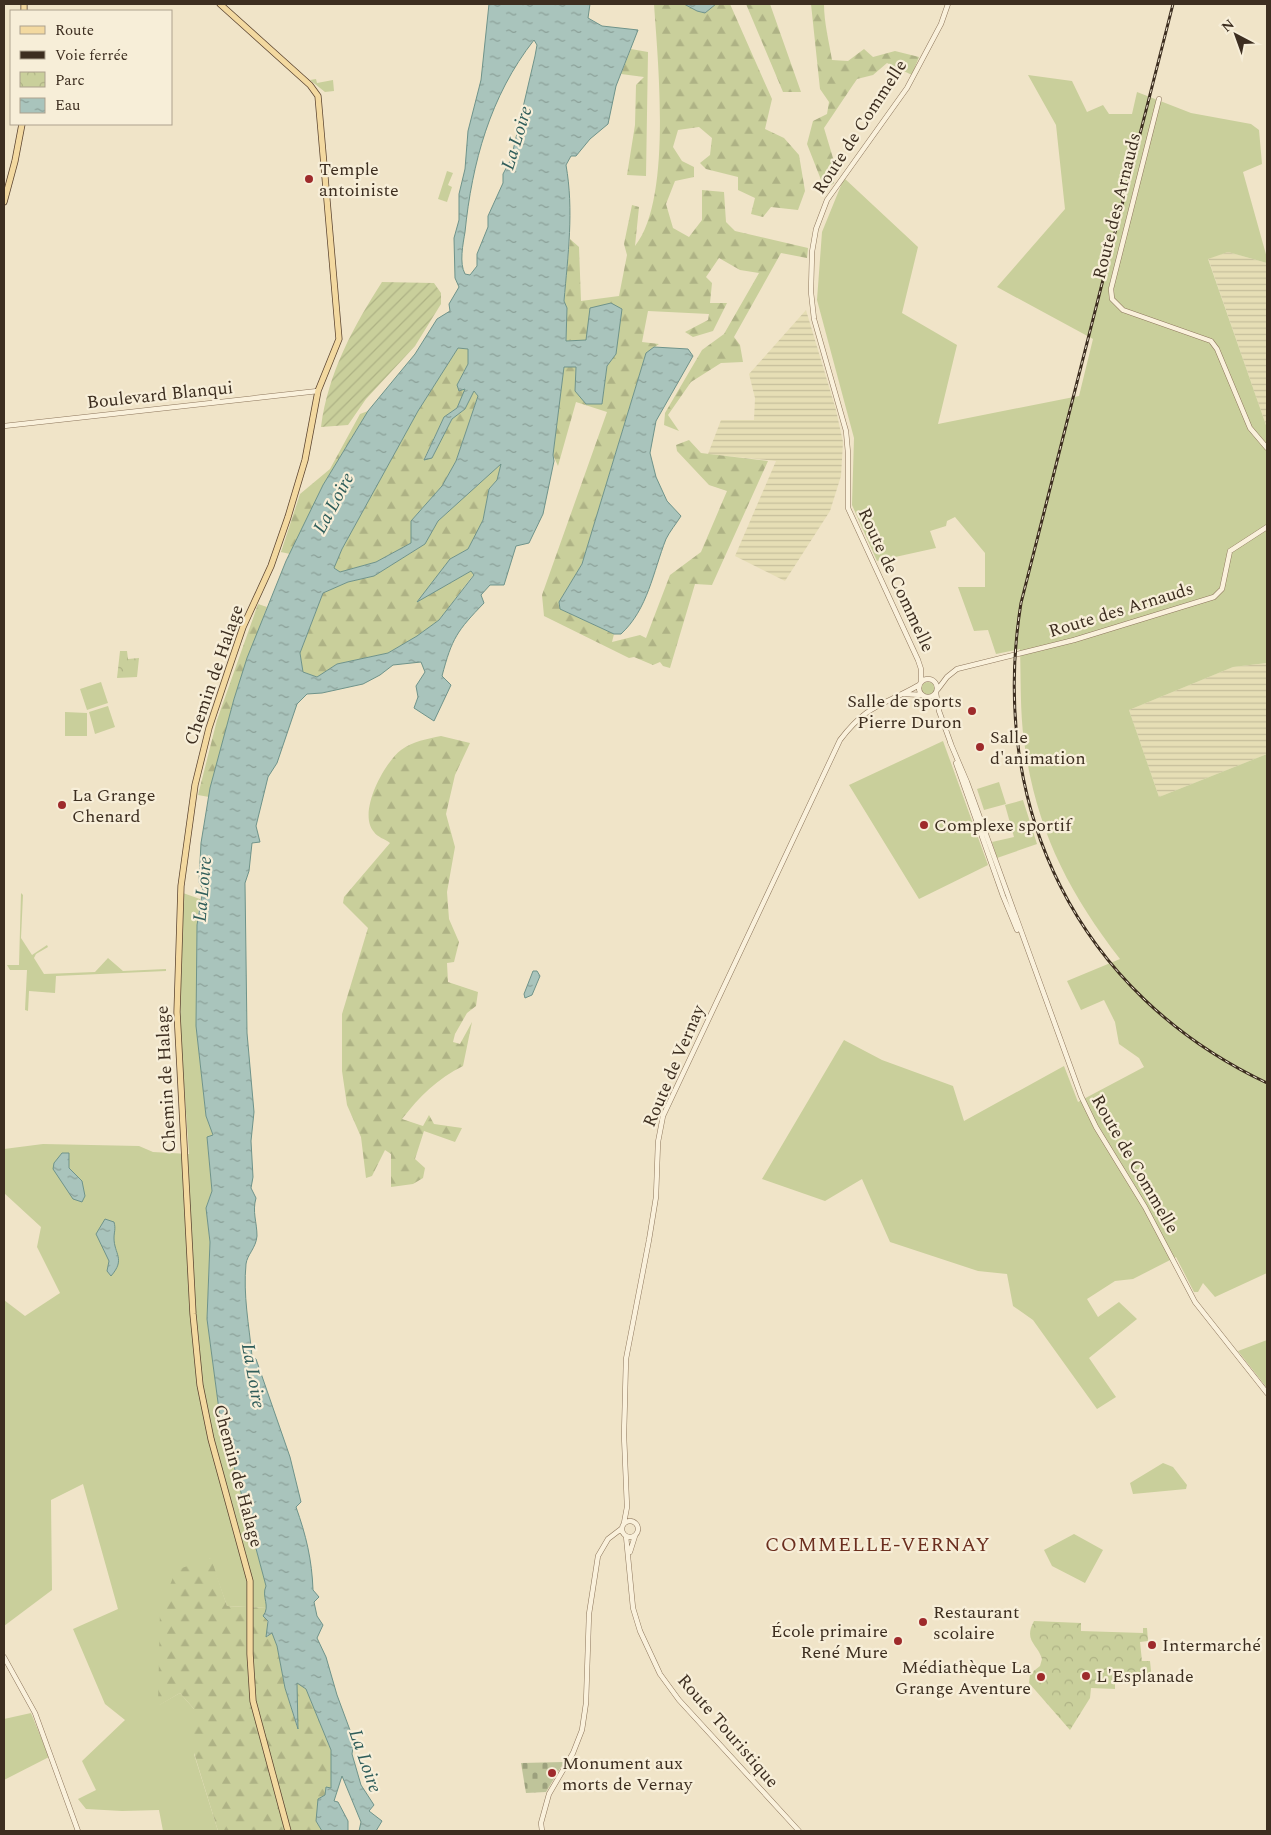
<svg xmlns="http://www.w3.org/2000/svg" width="1271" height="1835" font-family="Spectral,serif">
<defs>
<pattern id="farmland-rules" width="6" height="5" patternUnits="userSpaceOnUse" patternTransform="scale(1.25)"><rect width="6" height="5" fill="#e6deb5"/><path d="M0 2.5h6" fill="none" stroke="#c6bf9b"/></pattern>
<pattern id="forest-firs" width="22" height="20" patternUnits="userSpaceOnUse" patternTransform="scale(1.25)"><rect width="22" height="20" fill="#c9cf9b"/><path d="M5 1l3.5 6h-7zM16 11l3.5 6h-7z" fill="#aeb285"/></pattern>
<pattern id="cemetery-stones" width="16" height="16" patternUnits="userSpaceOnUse" patternTransform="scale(1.25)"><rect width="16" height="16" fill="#bfc49a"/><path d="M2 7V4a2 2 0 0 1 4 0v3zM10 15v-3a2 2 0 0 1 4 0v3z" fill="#9ca07d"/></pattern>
<pattern id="park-crowns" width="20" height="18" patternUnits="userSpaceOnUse" patternTransform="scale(1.25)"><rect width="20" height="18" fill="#c9cf9b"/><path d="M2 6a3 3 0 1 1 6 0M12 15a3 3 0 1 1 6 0" fill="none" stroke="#aeb285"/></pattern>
<pattern id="garden-furrows" width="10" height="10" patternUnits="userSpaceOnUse" patternTransform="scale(1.25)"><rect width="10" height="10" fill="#c9cf9b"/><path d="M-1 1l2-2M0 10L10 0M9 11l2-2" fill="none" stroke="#aeb285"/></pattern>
<pattern id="water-ripples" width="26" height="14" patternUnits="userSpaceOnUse" patternTransform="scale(1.25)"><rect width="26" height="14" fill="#a9c4bc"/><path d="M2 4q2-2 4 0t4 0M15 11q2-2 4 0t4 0" fill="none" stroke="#8ba098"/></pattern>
</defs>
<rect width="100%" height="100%" fill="#f0e4c8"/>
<path fill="url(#farmland-rules)" d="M1228,252L1267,263V428L1208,258Z
M806,310L836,410L843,442L841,476L830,511L785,581L735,556L776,461L708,454L721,420H754L755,398L749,374Z
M1267,663V754L1159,797L1129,710L1233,667Z"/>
<path fill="#c9cf9b" d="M1028,75L1072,81L1087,112L1103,105L1109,114H1132L1137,92L1191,113L1251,124L1259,130L1262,164L1243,172L1267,258V263L1228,252L1208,259L1267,428V663L1233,667L1129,710L1159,797L1267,754V1273L1215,1297L1203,1283L1198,1292H1194L1176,1257L1133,1279L1115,1281L1087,1299L1098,1317L1119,1302L1137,1319L1089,1358L1116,1397L1097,1409L1033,1320L1013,1306L1007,1274L978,1271L890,1242L862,1179L825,1201L762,1179L844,1040L882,1060L953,1086L964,1121L1064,1066L1078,1102L1144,1067L1139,1058L1119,1044L1115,1022L1104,1000L1081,1010L1067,981L1120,959C1067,890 1036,829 1024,741C1020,711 1021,680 1020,649L996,654L988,630L974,631L958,587H985V553L955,517L947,521L946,526L930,531L936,548L877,561L852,505L854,438L817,300L822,232L844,178L918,247L902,313L957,345L938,424L1079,396L1093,339L997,287L1065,209L1056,125Z
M316,79L317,83L333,80L334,91L325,92L310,80Z
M447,171L453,173L448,185L452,187L447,202L438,199Z
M101,682L108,703L87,710L80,689Z
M921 689a7 7 0 1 1 14 0a7 7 0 1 1-14 0Z
M108,706L115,727L95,734L89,712Z
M65,712L87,713V736H65Z
M943,741L988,865L919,899L849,785Z
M999,782L1006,804L984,810L977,789Z
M1023,800L1037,844L997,858L992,842L1014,837L1005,805Z
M21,893L23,895L21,938L32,955L47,945L48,947L36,954L34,958L44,974L95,972L108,958L123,971L166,969V971L56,976L55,993L29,991L28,1011L25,1010L27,970H10L7,965H19Z
M183,893L200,899L197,925L196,1026L206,1116L213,1135L207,1138L212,1191L206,1208L210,1242L207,1319L219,1410L266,1586L267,1608L227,1606L210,1558L159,1705L180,1693L194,1709V1754L218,1831H163L159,1810L122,1811L86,1809L78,1799L96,1790L82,1761L125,1720L105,1704L73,1629L118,1609L83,1484L51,1500L52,1590L4,1626V1300L25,1316L60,1293L37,1247L41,1227L4,1193V1149L43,1144L139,1146L153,1152L189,1154L180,1028Z
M1267,1340V1388L1238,1351Z
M1163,1463L1173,1467L1187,1485L1186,1489L1133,1494L1130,1483Z
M1074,1534L1103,1550L1085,1583L1052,1566L1044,1550Z
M31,1713L49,1757L4,1780V1719Z"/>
<path fill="url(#forest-firs)" d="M654,4H684L697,11L705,13L716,4H730L772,99L765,129L784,138L799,155L805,191L798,210L771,207L763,217L751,214L755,198L738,190V177L706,169L700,163L710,155L712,138L699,127L678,130L673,147L682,161L694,167V177L675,181L666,204L673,228L689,237L702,220V190L724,192L726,222L735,231L808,248L807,258L781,253L734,337L740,345L743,362L721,363L691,382L668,415L679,431L664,425L665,413L702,350L724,334L759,273L740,270L719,258L706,277L712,283L710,303H727L713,331L693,337L685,332L708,320L709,314L648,311L642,342L659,344L646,353L582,564L559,602L560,609L614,634L612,642L640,635L646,638L670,575L701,552L727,491L709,485L677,451L676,445L689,440L701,453L768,461L712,585L695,584L670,668L663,666L660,662L653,665L634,657L629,658L544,616L542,595L607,412L576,402L558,466L553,455L564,367H576L575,391L602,404L607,366L616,354L586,340L566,341L567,308L564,301L570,239L579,247L581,301L619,296L627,255L624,244L632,205L639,207L635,246C672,200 658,63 654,4Z
M746,4H770L801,92H783Z
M811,4H824C824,23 829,41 832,60L848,61L864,49L873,57L895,51L919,57L912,75L887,63L873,75L857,79L824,128L836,168L831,170L834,183L825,190L807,144L813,121L827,114L829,102L820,89Z
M631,49L648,52L646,176L627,175L635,125L636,85L644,77L621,74Z
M458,348L468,349V364L457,385L466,388L457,408L444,417L424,459L432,458L452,419L465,409L474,391L478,396L456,461L442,486L411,521V543L376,562L340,572L334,568L342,549L418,411Z
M368,411L323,485L290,554L281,552L300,494L330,469L360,414Z
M502,463L497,480L489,489L483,520L468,549L450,559L418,601L471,571L474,574L439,620L417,636L388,653L337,664L317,677L303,672L300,653L323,593L348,582L374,576L425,544L438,521Z
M258,604L267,607L234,699L209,797L198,795L217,720Z
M441,736L470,743L455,775L446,814L455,847L447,892L449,919L459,942L454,962L447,963L448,982L478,992L476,1006L467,1013L455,1034L453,1042L460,1044L472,1022L463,1066C437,1079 420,1096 402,1119L423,1126L429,1115L434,1124L462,1128L455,1142L424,1131L415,1159L425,1168L423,1178L413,1184L391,1187V1154L385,1150L372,1176L366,1178L361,1137L347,1105L342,1071V1014L368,928L343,903L344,897L390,843C385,839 377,837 374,832C357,813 384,763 401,750C413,741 427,739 441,736Z
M211,1558L227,1606L267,1608V1637L272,1633L277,1646L285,1688L297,1727V1683L306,1689L331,1750V1788L325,1795L316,1821L322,1831H218L194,1753V1709L180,1693L158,1706L160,1610L176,1570Z"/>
<path fill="url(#cemetery-stones)" d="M564,1762L546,1792L526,1793L521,1763Z"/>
<path fill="url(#park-crowns)" d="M120,651H127L128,659L139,658L137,677L117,678Z
M1034,1621L1081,1623V1631L1143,1633V1628H1147L1148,1641L1140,1642L1142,1661H1150L1152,1681L1115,1680V1689L1091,1688L1090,1698L1070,1730L1029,1683L1030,1674L1040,1666L1042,1659C1038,1644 1023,1641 1034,1621Z"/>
<path fill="url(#garden-furrows)" d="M382,282L434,283L441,293V304L415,346L366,399L348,425L321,427C328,373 353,327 382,282Z"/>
<path fill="url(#water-ripples)" stroke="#6f938a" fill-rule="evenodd" d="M489,4H590L588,18L602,26L638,30L616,86L608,124L590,139L576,156H571L566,165C574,210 568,255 564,301L567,308L566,341L586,340L590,308L611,303L622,309L616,354L607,366L602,404H586L575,391L576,367H564L553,455L554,461L543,514L529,543L516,546L504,585H490L481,595L484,603C457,631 452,638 442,676L451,685L434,721L414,708L418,697L416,686L425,672L421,662L393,665L380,675L363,684L322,693L307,694L297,704L277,763L268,777L256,826L260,842L252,843L249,871L245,883L247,1033L254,1112L251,1141L253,1177L251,1188L256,1198C252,1212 257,1222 257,1236C256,1248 247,1255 246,1264C243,1295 249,1325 252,1356L256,1359L290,1457L301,1502L296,1507C306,1535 312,1560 313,1590L319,1597L314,1602L317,1616L323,1625L317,1638L326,1657L337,1695L354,1741L352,1754L361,1785L374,1805L369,1811L382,1821L376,1831H359L361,1822L342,1776L334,1801L338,1802L348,1821V1831H322L316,1821L318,1799L325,1795L326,1787L331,1788V1750L306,1689L297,1683L298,1729L285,1688L277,1646L272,1633L266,1637L268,1621L263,1616C271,1606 261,1597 266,1586L219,1410L207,1319L210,1242L206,1208L212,1191L207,1137L213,1135L206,1116L196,1026L197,925L203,889L199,882L201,843L210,788L234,699L247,658L286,561L323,485L368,411L415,354L437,319L450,311L449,304L459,287L455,278L454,238L459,220V194L465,169L468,131L481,80ZM534,40L537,45L535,56L511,159L503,174V183L488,216V227L477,254V266L470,275L465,274C459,263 463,244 465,232C472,163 490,96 534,40ZM458,348L468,349V364L457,385L459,391L465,389L457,408L444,417L424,460L432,458L452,419L465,409L474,391L478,396L456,461L442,486L411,521V543L376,562L340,572L334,568L342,549L418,411ZM501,464L497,480L489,489L483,520L468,549L450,559L417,602L471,571L474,575L439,620L417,636L388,653L337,664L317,677L303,672L300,653L323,593L348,582L374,576L425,544L438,521Z
M684,4H716L705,13L697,11Z
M654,347L688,349L693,356L656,421L650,453L656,477L667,501L681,516C676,524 670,531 666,539C653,572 648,609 621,634H614L560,609L559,602L582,564L646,353Z
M533,971H537L540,976L532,995L525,998L524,994Z
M62,1153H69V1168L82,1181L85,1196L82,1202L73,1199L53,1169L54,1163Z
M105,1219L114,1222C116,1229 114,1232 114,1238C114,1254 126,1259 111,1276L107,1271L109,1261L96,1234Z"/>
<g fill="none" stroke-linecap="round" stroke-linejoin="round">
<g stroke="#8d765c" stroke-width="5.5">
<path id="minor" d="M1159,99L1111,289L1112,299L1123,310L1211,341L1217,349L1250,428L1267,448
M4,426L318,391
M919 688a9 9 0 1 1 18 0a9 9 0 1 1-18 0Z
M921,682V669L918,660L848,508V453L846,431L814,319L811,292L812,252L816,229L827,200L907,88L941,24L948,4
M938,689L947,677L957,669L1074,640L1214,597L1222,589L1230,551L1267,527
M936,693L939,711L951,744
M905,694L922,695
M950,742L967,782L1081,1096L1096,1127L1145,1207L1195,1302L1267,1393
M956,763L1003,896L1017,930
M622 1529a8 8 0 1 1 16 0a8 8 0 1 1-16 0Z
M624,1523L627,1507L624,1435L626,1359L649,1240L656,1197L658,1142L663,1116L840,740C868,703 883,706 919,685
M626,1536L633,1608L640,1631L660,1674L679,1700L799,1831
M630,1552L635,1536
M4,1657L35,1713L78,1831
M542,1831L541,1823L549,1794L573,1753L582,1730L586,1703L589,1614L598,1556L608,1539L621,1529"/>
</g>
<g stroke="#5b4430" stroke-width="7">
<path id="major" d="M220,4L310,85L318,96L339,339L318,391L305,460L288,517L271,566L243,627L229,668L209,728L195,785L181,886L177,1012L193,1314L200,1385L211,1439L250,1581V1654L253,1701L288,1831
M24,11V4
M4,202L15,161L22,124"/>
</g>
<use href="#minor" stroke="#faf1dc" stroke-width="4.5"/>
<use href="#major" stroke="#f3d9a0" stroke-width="5.5"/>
<g stroke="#3d2e20" stroke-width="3">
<path id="rail" d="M1173,4L1021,603C988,808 1077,993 1267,1083"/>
</g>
<use href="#rail" stroke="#f7eed8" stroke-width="1" stroke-dasharray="4" stroke-linecap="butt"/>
</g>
<g fill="#9e2a2b" stroke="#f7eed8" stroke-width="2">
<circle cx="309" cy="179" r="5"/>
<circle cx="972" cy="711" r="5"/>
<circle cx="980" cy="747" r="5"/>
<circle cx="62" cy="805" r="5"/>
<circle cx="924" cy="825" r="5"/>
<circle cx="923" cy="1622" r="5"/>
<circle cx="898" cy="1641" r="5"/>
<circle cx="1152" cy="1645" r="5"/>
<circle cx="1086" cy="1676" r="5"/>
<circle cx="1041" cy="1677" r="5"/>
<circle cx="552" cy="1773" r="5"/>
</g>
<g text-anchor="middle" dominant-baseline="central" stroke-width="4.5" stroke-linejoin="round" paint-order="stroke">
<g font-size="18" fill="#3d2e20" stroke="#f7eed8">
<text transform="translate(860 127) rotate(-57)">Route de Commelle</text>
<text transform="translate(1117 206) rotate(-76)">Route des Arnauds</text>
<text transform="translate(160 395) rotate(-6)">Boulevard Blanqui</text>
<text transform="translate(896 580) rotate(65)">Route de Commelle</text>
<text transform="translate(1121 610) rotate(-17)">Route des Arnauds</text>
<text transform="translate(214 675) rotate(-71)">Chemin de Halage</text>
<text transform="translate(674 1066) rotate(-67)">Route de Vernay</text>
<text transform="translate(166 1079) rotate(-93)">Chemin de Halage</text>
<text transform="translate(1135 1164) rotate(60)">Route de Commelle</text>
<text transform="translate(238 1476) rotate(75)">Chemin de Halage</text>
<text transform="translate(728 1731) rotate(49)">Route Touristique</text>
</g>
<g font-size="18" fill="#3d2e20" stroke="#f7eed8" text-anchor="start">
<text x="319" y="169">Temple<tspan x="319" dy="21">antoiniste</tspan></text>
<text x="962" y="701" text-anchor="end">Salle de sports<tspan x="962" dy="21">Pierre Duron</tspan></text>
<text x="990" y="737">Salle<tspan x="990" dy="21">d'animation</tspan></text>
<text x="72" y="795">La Grange<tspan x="72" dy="21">Chenard</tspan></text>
<text x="934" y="825">Complexe sportif</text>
<text x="933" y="1612">Restaurant<tspan x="933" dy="21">scolaire</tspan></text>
<text x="888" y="1631" text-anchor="end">École primaire<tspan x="888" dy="21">René Mure</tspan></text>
<text x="1162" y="1645">Intermarché</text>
<text x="1031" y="1667" text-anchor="end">Médiathèque La<tspan x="1031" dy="21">Grange Aventure</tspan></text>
<text x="1096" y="1676">L'Esplanade</text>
<text x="562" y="1763">Monument aux<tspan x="562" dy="21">morts de Vernay</tspan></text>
</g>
<g font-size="19" font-style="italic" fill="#2f5d5a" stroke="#f7eed8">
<text transform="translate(517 138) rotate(-73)">La Loire</text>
<text transform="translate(334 503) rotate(-62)">La Loire</text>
<text transform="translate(203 889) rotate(-85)">La Loire</text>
<text transform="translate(253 1376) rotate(80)">La Loire</text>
<text transform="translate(365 1761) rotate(71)">La Loire</text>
</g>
<g font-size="20" letter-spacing="1" fill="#6b2e1e" stroke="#f7eed8">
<text x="878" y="1545">COMMELLE-VERNAY</text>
</g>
</g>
<rect width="1271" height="1835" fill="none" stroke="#3d2e20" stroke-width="10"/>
<rect x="10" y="10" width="162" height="115" fill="#f7eed8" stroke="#ada18e"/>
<rect x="20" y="26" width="25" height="8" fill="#f3d9a0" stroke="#ada18e"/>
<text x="55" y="35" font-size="15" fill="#3d2e20">Route</text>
<rect x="20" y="51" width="25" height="8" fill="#3d2e20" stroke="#ada18e"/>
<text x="55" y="60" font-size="15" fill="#3d2e20">Voie ferrée</text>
<rect x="20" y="72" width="25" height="15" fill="url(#park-crowns)" stroke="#ada18e"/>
<text x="55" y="85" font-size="15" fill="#3d2e20">Parc</text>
<rect x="20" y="98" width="25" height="15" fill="url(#water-ripples)" stroke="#ada18e"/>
<text x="55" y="110" font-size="15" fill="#3d2e20">Eau</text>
<g transform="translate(1236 35) rotate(319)" stroke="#f7eed8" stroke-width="4" paint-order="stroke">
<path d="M0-4L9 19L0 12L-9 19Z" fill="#3d2e20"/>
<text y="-8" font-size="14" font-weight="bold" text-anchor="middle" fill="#3d2e20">N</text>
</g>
</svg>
